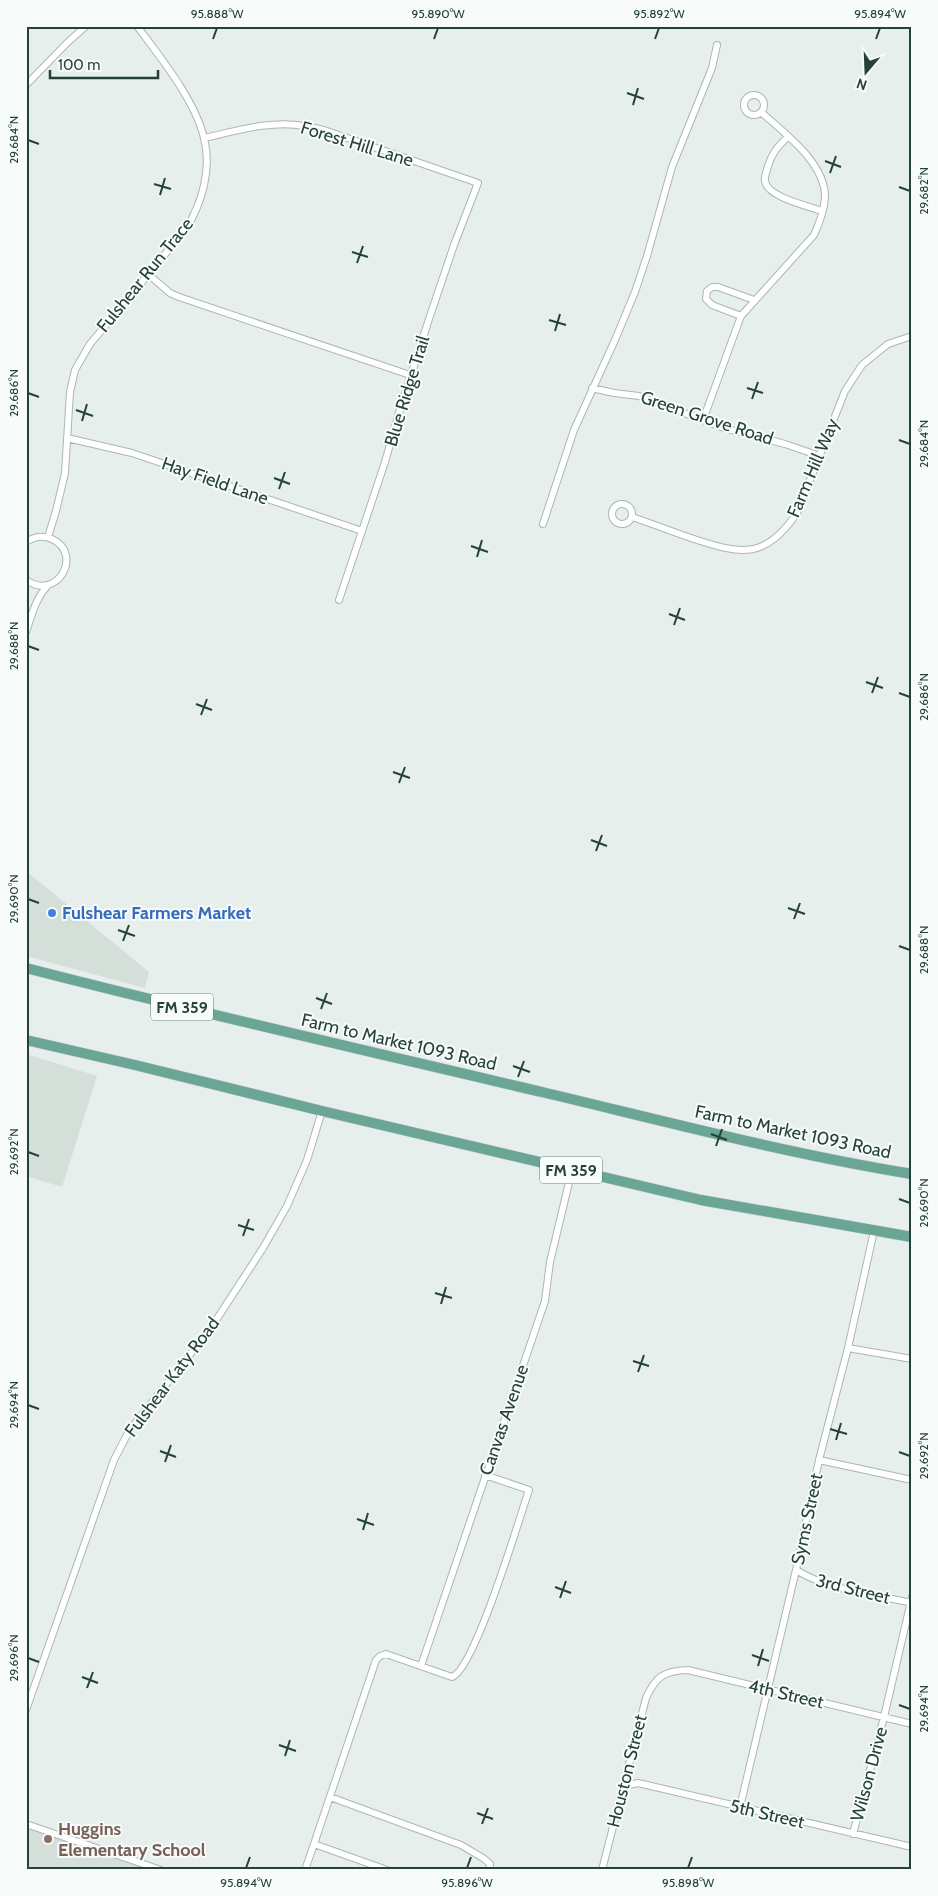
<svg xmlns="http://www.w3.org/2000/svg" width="938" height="1896" font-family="Cabin,sans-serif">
<rect width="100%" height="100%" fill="#e6efeb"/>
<path fill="#d4dfda" d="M26,871L149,972L145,988L26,956Z
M26,1054L97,1076L62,1187L26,1176Z
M26,1824L161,1870H26Z"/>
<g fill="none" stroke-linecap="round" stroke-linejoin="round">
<g stroke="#a8b8b2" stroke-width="8">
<path id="minor" d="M26,85L68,42L86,26
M744 105a10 10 0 1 1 20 0a10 10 0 1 1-20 0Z
M788,137C778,146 772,153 768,166C767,171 764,176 765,181C767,197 808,206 822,211
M204,138C236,131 271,120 304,126C312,127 319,129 327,131L478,183L454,245L429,319L398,416L385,462L339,600
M149,275L170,293L179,297L410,375
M741,316L712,305L706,299L707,291L712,287H718L754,300
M592,388L614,393L639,396L724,428L785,444L820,456
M703,420L741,316L814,235C819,224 824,210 825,198C826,163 784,133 761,112
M67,438L132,453L362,531
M612 514a10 10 0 1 1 20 0a10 10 0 1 1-20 0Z
M632,517C653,524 673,532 694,539C743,555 765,559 797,513L845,391L862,365L888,344L912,336
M543,524L574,430L615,340L635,292L647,256L672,167L712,68L717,45
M48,537L56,511L65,473L70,392L75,370L90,344L186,229C202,203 212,169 204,138C195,100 160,57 137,26
M26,542C35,536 43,535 52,539C84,554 57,602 26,580
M26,632C32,615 35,599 48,585
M848,1348L912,1359
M819,1460L912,1480
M796,1570C830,1591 873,1594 912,1603
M421,1666L545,1301L550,1262L572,1170
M26,1710L114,1460L129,1431L211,1328L263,1248L287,1206L307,1160L322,1111
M623,1786L638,1783L912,1847
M330,1797L461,1845L483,1858L490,1864L489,1870
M740,1807L796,1570L819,1460L848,1348L874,1231
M26,1824L161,1870
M853,1834L884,1717L912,1597
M305,1870L314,1844
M387,1870L314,1844L376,1660L380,1656L386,1654L452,1677C475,1669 519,1519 529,1490L485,1475
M602,1870L646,1698C656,1676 664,1671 688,1670L912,1724"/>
</g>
<g stroke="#c2cac8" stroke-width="11">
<path id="primary" d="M26,968C197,1012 370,1052 542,1092C664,1121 788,1154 912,1174
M26,1040L135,1065L322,1111L701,1200L912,1237"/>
</g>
<use href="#minor" stroke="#fff" stroke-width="6"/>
<use href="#primary" stroke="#6aa596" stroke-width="10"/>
</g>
<path fill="none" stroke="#24423a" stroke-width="2" d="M213,39L217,28M434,39L438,28M655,39L659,28M876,39L880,28M627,93L644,99M633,105L638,88M28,140L39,144M825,161L841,167M830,173L836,156M154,184L171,189M899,187L910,191M160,195L165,178M352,252L368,257M357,263L363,246M549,320L566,325M555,331L560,314M747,388L763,393M28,393L39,397M752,399L758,382M76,410L93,416M82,421L87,404M899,440L910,444M274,478L290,484M279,489L285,472M471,546L488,552M477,557L482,540M669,614L685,620M674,625L680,608M28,646L39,650M866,682L883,688M872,693L878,677M899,693L910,697M196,704L212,710M201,715L207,699M393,772L410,778M399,783L405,767M591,840L607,846M596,851L602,835M28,899L39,903M788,908L805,914M794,919L800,903M118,930L135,936M123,941L129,925M899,946L910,950M316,998L332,1004M321,1009L327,993M513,1066L530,1072M518,1077L524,1061M711,1134L727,1140M716,1146L722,1129M28,1152L39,1156M899,1199L910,1203M238,1225L254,1230M243,1236L249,1219M435,1293L452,1298M441,1304L446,1287M633,1361L649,1366M638,1372L644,1355M28,1405L39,1409M830,1429L847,1434M836,1440L841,1423M160,1451L176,1457M899,1452L910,1456M165,1462L171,1445M357,1519L374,1525M363,1530L368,1513M555,1587L571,1593M560,1598L566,1581M752,1655L769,1661M28,1658L39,1662M758,1666L763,1649M82,1677L98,1683M87,1688L93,1672M899,1705L910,1709M279,1745L296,1751M285,1756L290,1740M477,1813L493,1819M482,1824L488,1808M246,1868L250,1857M467,1868L471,1857M688,1868L692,1857"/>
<circle fill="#3f7fe0" stroke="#f7fbf9" stroke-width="2" cx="52" cy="913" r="5"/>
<circle fill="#8d6e63" stroke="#f7fbf9" stroke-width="2" cx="48" cy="1839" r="5"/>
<g text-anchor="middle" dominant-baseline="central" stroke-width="4" stroke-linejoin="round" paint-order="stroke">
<g fill="#f7fbf9" stroke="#637a73" stroke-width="1">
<rect x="151" y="993.5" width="62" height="27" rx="4"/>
<rect x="540" y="1156.5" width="62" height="27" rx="4"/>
</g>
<g font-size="16" font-weight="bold" fill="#24423a">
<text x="182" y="1007">FM 359</text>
<text x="571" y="1170">FM 359</text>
</g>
<g font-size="18" fill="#24423a" stroke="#f7fbf9">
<text transform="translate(357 144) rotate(17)">Forest Hill Lane</text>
<text transform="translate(145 275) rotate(-51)">Fulshear Run Trace</text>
<text transform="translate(407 391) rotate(-73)">Blue Ridge Trail</text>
<text transform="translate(707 418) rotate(18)">Green Grove Road</text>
<text transform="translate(813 468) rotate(-67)">Farm Hill Way</text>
<text transform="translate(215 481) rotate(19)">Hay Field Lane</text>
<text transform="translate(399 1042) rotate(13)">Farm to Market 1093 Road</text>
<text transform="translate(793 1132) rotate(12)">Farm to Market 1093 Road</text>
<text transform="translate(172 1377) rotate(-53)">Fulshear Katy Road</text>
<text transform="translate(504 1420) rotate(-71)">Canvas Avenue</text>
<text transform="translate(807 1519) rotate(-78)">Syms Street</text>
<text transform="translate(853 1589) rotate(14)">3rd Street</text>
<text transform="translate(786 1694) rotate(13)">4th Street</text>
<text transform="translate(627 1771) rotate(-76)">Houston Street</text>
<text transform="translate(869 1774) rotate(-75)">Wilson Drive</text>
<text transform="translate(767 1814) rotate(13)">5th Street</text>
</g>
<g font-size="18" font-weight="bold" fill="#366cbe" stroke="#f7fbf9" text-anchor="start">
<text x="62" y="913">Fulshear Farmers Market</text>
</g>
<g font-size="18" font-weight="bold" fill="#785e54" stroke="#f7fbf9" text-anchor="start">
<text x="58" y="1829">Huggins<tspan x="58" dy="21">Elementary School</tspan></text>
</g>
</g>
<rect width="938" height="1896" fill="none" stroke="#f7fbf9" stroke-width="55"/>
<g transform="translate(866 72) rotate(199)" stroke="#f7fbf9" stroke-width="4" paint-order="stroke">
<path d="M0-4L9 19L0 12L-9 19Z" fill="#24423a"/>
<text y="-8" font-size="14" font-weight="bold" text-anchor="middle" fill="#24423a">N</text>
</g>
<path d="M50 70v8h108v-8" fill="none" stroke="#24423a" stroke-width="2.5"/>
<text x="58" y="70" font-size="15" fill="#24423a" stroke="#f7fbf9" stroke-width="4" paint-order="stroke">100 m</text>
<rect x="28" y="28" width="882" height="1840" fill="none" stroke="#24423a" stroke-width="2"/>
<g font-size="12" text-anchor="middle" fill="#24423a">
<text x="217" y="18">95.888°W</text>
<text x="438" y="18">95.890°W</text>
<text x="659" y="18">95.892°W</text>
<text x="880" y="18">95.894°W</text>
<text transform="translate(14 140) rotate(-90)" y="4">29.684°N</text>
<text transform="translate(924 191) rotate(-90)" y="4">29.682°N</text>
<text transform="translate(14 393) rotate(-90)" y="4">29.686°N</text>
<text transform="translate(924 444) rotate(-90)" y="4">29.684°N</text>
<text transform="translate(14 646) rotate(-90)" y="4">29.688°N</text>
<text transform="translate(924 697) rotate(-90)" y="4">29.686°N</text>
<text transform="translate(14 899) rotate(-90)" y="4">29.690°N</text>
<text transform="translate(924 950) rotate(-90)" y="4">29.688°N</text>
<text transform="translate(14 1152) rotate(-90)" y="4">29.692°N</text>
<text transform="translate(924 1203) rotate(-90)" y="4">29.690°N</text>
<text transform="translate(14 1405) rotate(-90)" y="4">29.694°N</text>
<text transform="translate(924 1456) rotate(-90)" y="4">29.692°N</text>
<text transform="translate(14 1658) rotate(-90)" y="4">29.696°N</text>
<text transform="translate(924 1709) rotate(-90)" y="4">29.694°N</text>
<text x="246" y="1887">95.894°W</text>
<text x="467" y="1887">95.896°W</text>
<text x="688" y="1887">95.898°W</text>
</g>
</svg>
